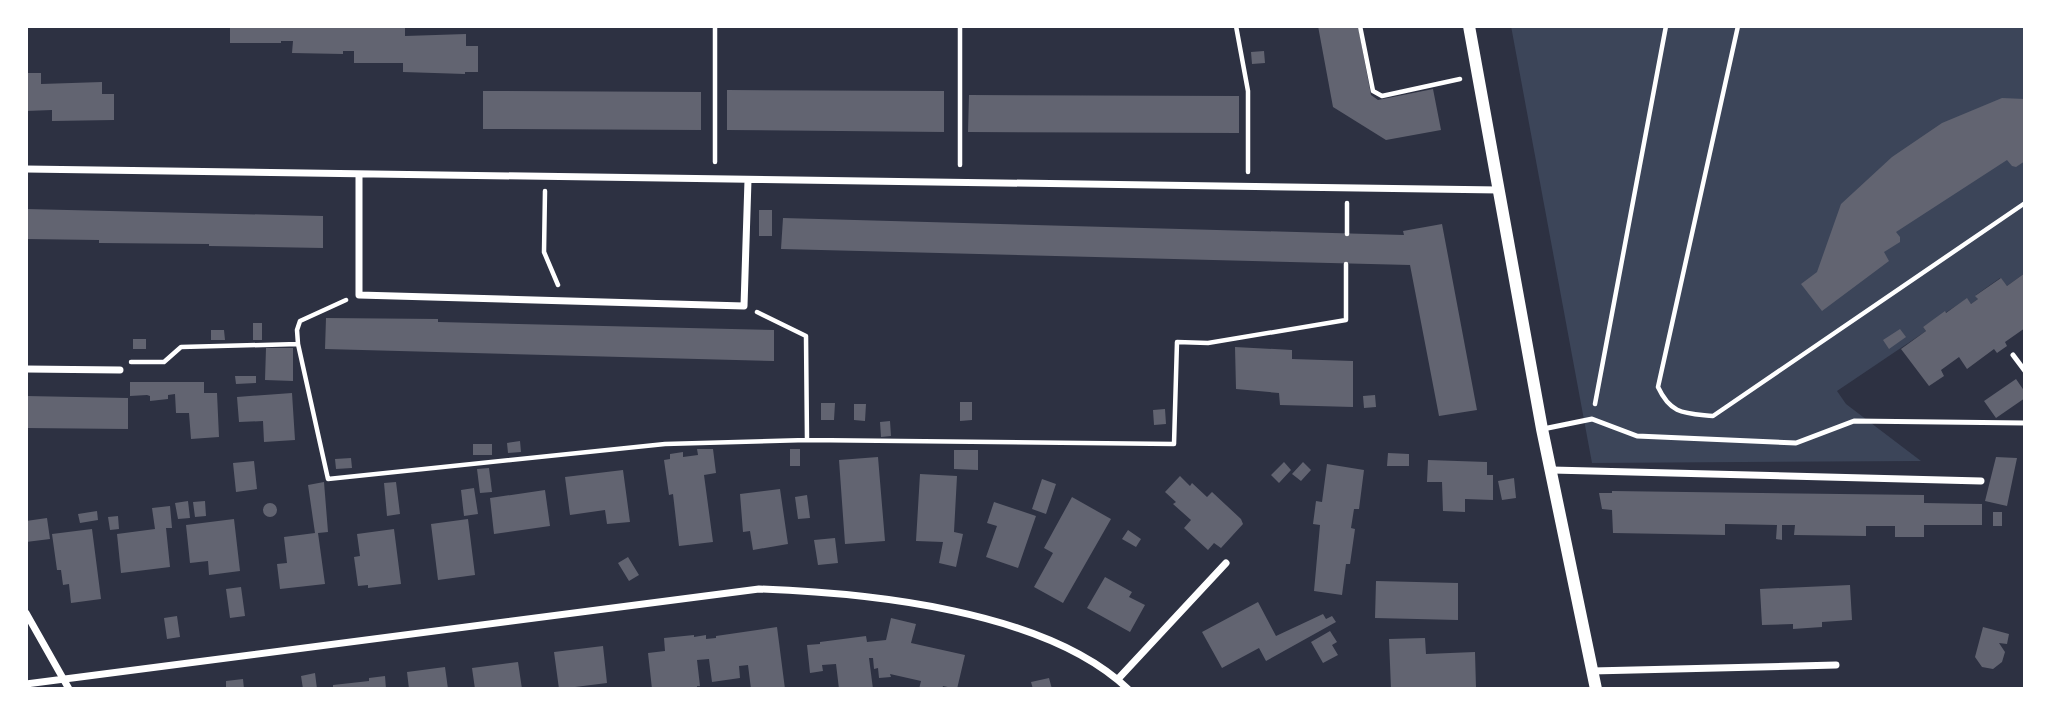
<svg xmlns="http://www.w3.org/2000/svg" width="2051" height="715" font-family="'Alegreya Sans',sans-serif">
<rect width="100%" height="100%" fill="#2d3142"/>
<path fill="#3c4559" d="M1511,26H2025V273L2007,286L2000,278L1976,295L1978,299L1971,304L1967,299L1923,327L1926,331L1837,391L1846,404L1921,461L1592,463Z"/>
<path fill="#626471" d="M230,26H405V36L466,34V46H478V72H465V74L403,72V63H354V51H343V54L292,53L293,41H281V43H230Z
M1318,26H1358L1371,95L1378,100L1433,89L1441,130L1386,140L1333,107Z
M1264,51L1265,63L1252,64L1251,52Z
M26,73H41V84L102,82V94H114V120L52,121V110L26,111Z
M727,90L944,91V132L727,130Z
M483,91L701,92V130L483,129Z
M969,95L1239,96V133L968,132Z
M2002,98L2025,99V161L2016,167L2012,166L2007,160L1896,232L1900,237V242L1884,252L1889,261L1822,311L1801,284L1817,272L1841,204L1892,157L1942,123Z
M26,209L323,216V248L209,246V244L99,243V240L26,239Z
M759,210H772V236H759Z
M783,218L1404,235L1403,231L1442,224L1477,410L1439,416L1410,265L781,249Z
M2025,273V328L2005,342L2007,346L1997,353L1994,349L1967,369L1959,357L1941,370L1944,376L1929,386L1901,349L1926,331L1923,327L1945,311L1946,313L1967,298L1971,304L1978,299L1975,296L2001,278L2007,286Z
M326,318L438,319V322L774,330V361L325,349Z
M253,323H262V340H253Z
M1900,329L1906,337L1889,349L1883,340Z
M211,330H224L225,340H211Z
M133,339H146V349H133Z
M1235,347L1292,350V359L1353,361V407L1280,405L1279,393L1236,389Z
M266,348H293V381L265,380Z
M235,376H256V383L236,384Z
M2016,379L2025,392V398L1996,418L1984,401Z
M130,382H204V393H217L219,437L191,439L189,413H176L175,394L168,395V399L150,401V396L147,395L130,396Z
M292,393L295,440L264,442L263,421L239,422L237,397Z
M1375,395L1376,407L1364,408L1363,396Z
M26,396L128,398V429L26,428Z
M960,402H972V420L960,421Z
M821,403H835L834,420H821Z
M854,404H866L865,421L854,420Z
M1165,409L1166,424L1154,425L1153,410Z
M890,421L891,436L881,437L880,422Z
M520,441L521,452L508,453L507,443Z
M473,444H492V455H473Z
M697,449H713L716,473L704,475L713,542L679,546L673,494L669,495L664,460L670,459V454L683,452V457L698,455Z
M790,449H800V466H790Z
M954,450H978V470L954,469Z
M1388,453L1409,454V466H1387Z
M878,457L885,541L845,544L839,460Z
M1996,457L2017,458L2007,506L1985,501Z
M351,458L352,468L336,469L335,459Z
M1428,460L1487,462V475H1493V500L1465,499V512L1443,511L1442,482H1427Z
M254,461L257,489L236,492L233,463Z
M1284,462L1291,470L1279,483L1271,475Z
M1303,462L1311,470L1301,481L1292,474Z
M1327,464L1364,470L1359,509H1354L1351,528L1355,529L1350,564H1346L1342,595L1314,591L1320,525L1313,524L1316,501L1322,502Z
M489,468L492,492L480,493L477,469Z
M623,470L630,522L607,524L605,510L570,515L565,477Z
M920,474L957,476L954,532L963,534L956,567L939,563L943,542L916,541Z
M1180,476L1190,486L1192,483L1207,497L1212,492L1241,519L1243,524L1221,548L1214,543L1208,550L1184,528L1191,520L1173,504L1176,502L1165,492Z
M1514,478L1516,498L1502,500L1498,481Z
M1042,479L1056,484L1046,514L1032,509Z
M324,482L328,532L318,533L325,584L280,589L277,564L287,563L284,537L315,533L308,485Z
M396,482L400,514L387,516L384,483Z
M474,488L478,514L464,516L461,490Z
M780,489L788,544L753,550L750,531L743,532L740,494Z
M545,490L550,526L494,534L490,498Z
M1612,491L1924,495V503L1982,504V525H1924V537H1895V526H1866V536L1794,535L1795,525H1782V540L1776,539L1777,525L1725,524V535L1613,533L1612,510L1602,509L1599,493H1612Z
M807,495L810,518L798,519L795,497Z
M1072,497L1111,519L1063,603L1034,587L1053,553L1044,548Z
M188,501L190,518L178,519L175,503Z
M205,501L206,516L195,517L193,502Z
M994,502L1036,516L1018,568L986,557L997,526L987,523Z
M263 510a7 7 0 1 1 14 0a7 7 0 1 1-14 0Z
M170,506L172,528H166L170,567L121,573L117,534L155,529L152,508Z
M97,511L98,520L80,523L78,514Z
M1993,512H2002V526H1993Z
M118,516L119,529L110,530L108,517Z
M47,518L50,539L26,542V521Z
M234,519L240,571L209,575L208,561L190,563L186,525Z
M468,519L475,575L438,580L431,524Z
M92,529L101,599L71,603L69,584L63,585L61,570H57L52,534Z
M394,529L401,584L368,588V585L358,586L354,557L360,556L357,534Z
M1128,530L1141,539L1136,547L1122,539Z
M835,538L838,563L818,565L814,540Z
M628,557L639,575L629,581L618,563Z
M1105,577L1132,592L1129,597L1145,605L1130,632L1087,608Z
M1376,581L1458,583V620L1375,618Z
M1850,585L1852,620L1822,622V627L1793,629V624L1762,625L1760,589Z
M241,587L245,616L230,618L226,589Z
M1258,602L1276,636L1323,614L1326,619L1332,616L1336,622L1266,661L1259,648L1222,668L1202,632Z
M177,616L180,637L167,639L164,618Z
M891,618L916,624L911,643L965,655L957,689L943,686L942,689H919L921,681L890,674L891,677L879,678L878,668L874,669L873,658H869L873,689H839L836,664L822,665L823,671L810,673L807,645L820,644V642L866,636L867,642L886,640Z
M777,627L785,689H751L748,665L739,666L740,678L712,682L709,659L697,660L700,686H697V689H652L648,653L665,651L664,638L694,635V637L706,635V639L716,638V636Z
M1983,627L2009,634L2007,644L1999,643L2005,652L2002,662L1993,669L1982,667L1975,657Z
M1330,631L1337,642L1332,645L1338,655L1323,663L1311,642Z
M1425,638L1426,654L1475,652L1476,688L1391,689L1389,639Z
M603,646L607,683L559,689L554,652Z
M518,662L522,689H475L472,668Z
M445,667L448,689H409L407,672Z
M315,673L317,689H303L301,676Z
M385,676L386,689H333V685L369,681V678Z
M1049,678L1052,689H1033L1031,682Z
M243,679L244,689H226V681Z"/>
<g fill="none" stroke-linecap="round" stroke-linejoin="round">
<path stroke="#fff" stroke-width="4.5" d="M960,26V165
M1236,26L1248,91V172
M1360,26L1373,91L1382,96L1460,79
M1738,26L1658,387C1671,415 1685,413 1713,416L2025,203
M715,162V26
M545,191L544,252L558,285
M1347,234V203
M298,344L328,479L665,444L807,440L806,336L757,312
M131,362H164L181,347L298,344L297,330L300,321L346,300
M1595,404L1666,26
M807,440L1174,444L1177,342L1208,343L1346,320V264"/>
<path stroke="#fff" stroke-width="5" d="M2013,355L2025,371
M1543,429L1592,419L1637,436L1796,443L1854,421L2025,423"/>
<path stroke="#fff" stroke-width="7" d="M26,169L1499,190
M359,174V295L744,306L748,180
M26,369L120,370
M1552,470L1981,481
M26,613L69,689
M1592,671L1836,665
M1118,679L1226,563
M26,684L759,589C869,593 1045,610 1128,689"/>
<path stroke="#fff" stroke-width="12" d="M1469,26L1542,429L1596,689"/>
</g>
<rect width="2051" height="715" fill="none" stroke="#ffffff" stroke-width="56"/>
</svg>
